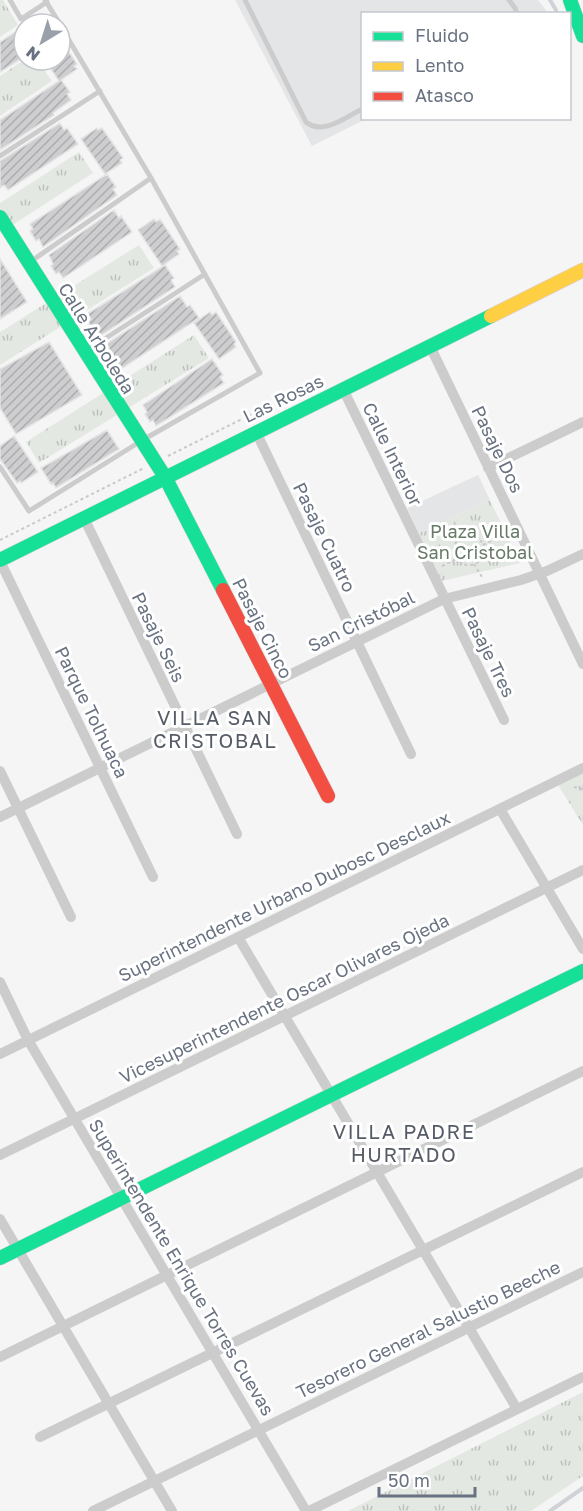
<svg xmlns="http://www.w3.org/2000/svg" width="583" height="1511" font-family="'Golos Text',sans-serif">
<defs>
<pattern id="grass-tufts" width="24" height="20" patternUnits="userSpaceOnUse" patternTransform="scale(1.5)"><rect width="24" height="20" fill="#e4e8e3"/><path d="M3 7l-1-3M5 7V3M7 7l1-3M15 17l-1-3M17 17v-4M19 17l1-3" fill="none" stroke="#bdc0bd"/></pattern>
<pattern id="building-hatch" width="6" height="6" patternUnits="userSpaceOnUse" patternTransform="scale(1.5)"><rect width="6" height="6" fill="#ceced0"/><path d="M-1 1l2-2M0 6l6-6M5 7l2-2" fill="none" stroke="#abacae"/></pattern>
</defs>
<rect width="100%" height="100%" fill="#f5f5f5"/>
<path fill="#e4e5e6" d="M235,0H538L548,13L362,14V118L366,119L312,146Z
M478,475L490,500L419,533L407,508Z"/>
<path fill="url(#grass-tufts)" d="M0,0H3L18,25L0,37Z
M24,60H37L52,81L0,116V76Z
M79,152L93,173L0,233V203Z
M139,245L154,268L0,365V332Z
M194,335L209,358L39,463L26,442Z
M490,500L520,563L442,581L419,533Z
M583,772V825L558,785Z
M583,1392V1476L531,1511H348Z"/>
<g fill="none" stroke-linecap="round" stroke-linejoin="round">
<path stroke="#cfd3d7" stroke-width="4" d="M550,0L556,10
M550,1511L583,1488"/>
</g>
<path fill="url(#building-hatch)" stroke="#e4e4e4" stroke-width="1.5" d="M17,31L24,41V57L0,72V42Z
M60,39L77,64L74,66L77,69L61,80L70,92L67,94L71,100L53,113L54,115L0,150V120L59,81L45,60H60Z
M60,123L64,130L67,128L78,144L8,190L4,185L0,188V161Z
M97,128L98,130L102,128L123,158L120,160L122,163L105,174L81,139Z
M107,174L116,187L113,189L117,195L43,247L39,239L36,241L30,231L33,229L30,224Z
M114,210L119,218L121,216L132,232L63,278L59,272L56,274L51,266L53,264L49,255Z
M154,219L156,222L160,219L180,249L177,251L179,254L162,266L138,230Z
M0,259L27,302L0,319Z
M165,265L174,278L171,280L175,287L100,336L96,330L94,332L88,321L91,319L87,314Z
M180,296L187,307L190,305L199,318L121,369L117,364L115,365L108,355L112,353L106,344Z
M210,312L212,315L216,312L236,342L234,344L236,347L219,359L194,323Z
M49,342L82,395L16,434L0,408V369Z
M212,359L223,375L220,377L224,383L156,426L153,420L150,422L145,414L147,412L143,405Z
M107,430L119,449L56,488L53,483L51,484L41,468Z
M14,436L38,472L21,483L20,481L17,483L0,459V446Z"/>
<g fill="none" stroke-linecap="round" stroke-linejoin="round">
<g stroke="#d1d2d3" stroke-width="15">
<path id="fast" d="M570,0L583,36
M0,217L165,477L223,590
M0,560L491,316
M0,1258L583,971"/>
</g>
<g stroke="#d1d2d3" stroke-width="15">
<path id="slow" d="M491,316L583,270"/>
</g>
<g stroke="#d1d2d3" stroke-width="15">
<path id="jam" d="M223,590L328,796"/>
</g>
<path stroke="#c9c9ca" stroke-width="2" stroke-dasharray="3 3" stroke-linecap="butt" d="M168,456L286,397
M454,522L462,537
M454 550a15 15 0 1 1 30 0a15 15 0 1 1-30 0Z
M0,540L144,468
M483,545L507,533
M474,564L482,577
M442,566L456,559
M574,787L583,789"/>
<path stroke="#cccccd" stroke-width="5" d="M10,0L21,19L47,2
M45,0L60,24
M245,0L306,122C323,136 346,117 362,109
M509,0L515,8L517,14
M0,156L100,91
M30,262L151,178L60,25
M86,351L205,274
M0,467L29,511L141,441L260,373L151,178"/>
<path stroke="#cccccd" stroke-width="10" d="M430,346L583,664
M343,389L504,720
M256,432L411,754
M488,468L583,422
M84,518L237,834
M0,561L153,877
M0,771L71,917
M500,809L583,949
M0,817L444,599L521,580L547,571L583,554
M238,937L517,1409
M0,982L28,1040L306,1511
M0,1054L583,768
M0,1155L583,870
M0,1219L172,1511
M0,1357L583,1071
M40,1437L583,1172
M93,1511L583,1272
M309,1511L583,1377"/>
<use href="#fast" stroke="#16e098" stroke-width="14"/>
<use href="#slow" stroke="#ffcf43" stroke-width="14"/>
<use href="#jam" stroke="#f24e42" stroke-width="14"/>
</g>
<g text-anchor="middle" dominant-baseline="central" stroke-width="6" stroke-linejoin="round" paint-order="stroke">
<g font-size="18" fill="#697281" stroke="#fff">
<text transform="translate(97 338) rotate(58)">Calle Arboleda</text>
<text transform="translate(283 398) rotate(-26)">Las Rosas</text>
<text transform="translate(498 449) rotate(64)">Pasaje Dos</text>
<text transform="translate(393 454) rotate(64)">Calle Interior</text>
<text transform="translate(325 537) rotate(64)">Pasaje Cuatro</text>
<text transform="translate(361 621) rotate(-26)">San Cristóbal</text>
<text transform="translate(263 628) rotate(63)">Pasaje Cinco</text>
<text transform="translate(159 637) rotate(64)">Pasaje Seis</text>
<text transform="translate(489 652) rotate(64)">Pasaje Tres</text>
<text transform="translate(92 712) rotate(64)">Parque Tolhuaca</text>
<text transform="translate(284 896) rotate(-26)">Superintendente Urbano Dubosc Desclaux</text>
<text transform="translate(284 998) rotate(-26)">Vicesuperintendente Oscar Olivares Ojeda</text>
<text transform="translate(182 1267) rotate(59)">Superintendente Enrique Torres Cuevas</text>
<text transform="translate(428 1329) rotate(-26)">Tesorero General Salustio Beeche</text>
</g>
<g font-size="18" fill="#677967" stroke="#fff">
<text x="475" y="531">Plaza Villa<tspan x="475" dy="21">San Cristobal</tspan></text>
</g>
<g font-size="20" letter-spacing="1.5" fill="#565c67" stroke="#fff">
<text x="215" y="717">VILLA SAN<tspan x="215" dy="23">CRISTOBAL</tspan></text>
<text x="404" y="1131">VILLA PADRE<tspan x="404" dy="23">HURTADO</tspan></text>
</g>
</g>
<rect x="361" y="12" width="210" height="108" fill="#ffffff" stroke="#c3c7cd" stroke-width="1.5"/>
<rect x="373" y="32" width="30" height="9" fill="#16e098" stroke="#c3c7cd" stroke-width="1.5"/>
<text x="415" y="42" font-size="18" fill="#697281">Fluido</text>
<rect x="373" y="62" width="30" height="9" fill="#ffcf43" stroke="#c3c7cd" stroke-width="1.5"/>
<text x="415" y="72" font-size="18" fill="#697281">Lento</text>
<rect x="373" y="92" width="30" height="9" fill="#f24e42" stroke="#c3c7cd" stroke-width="1.5"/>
<text x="415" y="102" font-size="18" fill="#697281">Atasco</text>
<g transform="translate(42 42) rotate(218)"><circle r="28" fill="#ffffff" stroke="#c3c7cd" stroke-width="1.5"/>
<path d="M0-4.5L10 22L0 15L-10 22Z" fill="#9aa0aa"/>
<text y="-9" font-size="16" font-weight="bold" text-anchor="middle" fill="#697281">N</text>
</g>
<path d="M379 1487v9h96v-9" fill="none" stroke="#697281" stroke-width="3"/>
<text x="388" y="1487" font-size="18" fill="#697281" stroke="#ffffff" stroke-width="4.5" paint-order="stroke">50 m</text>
</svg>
